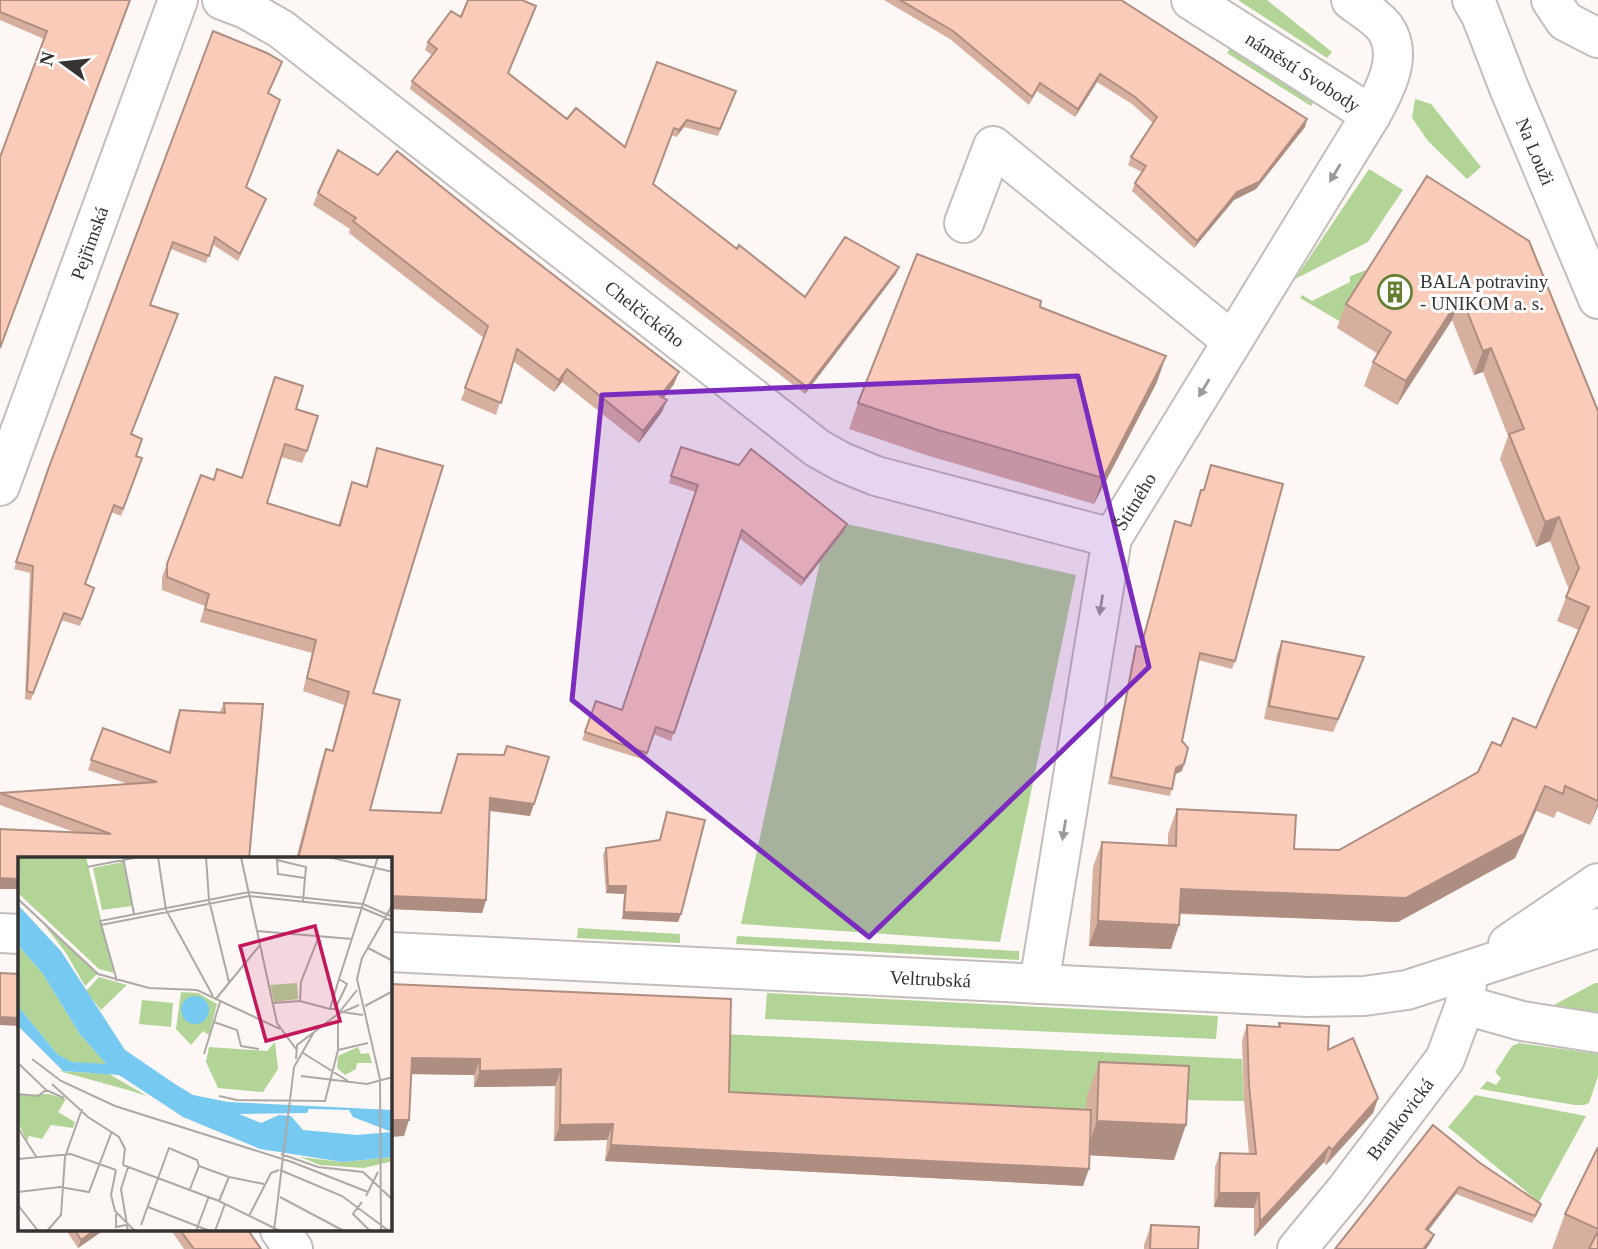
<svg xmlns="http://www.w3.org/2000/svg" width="1598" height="1249" font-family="'Times New Roman',serif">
<rect width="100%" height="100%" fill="#fdf7f5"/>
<path fill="#b2d497" d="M1238,0H1267L1332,52L1327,58Z
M1231,47L1314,101L1311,106L1227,53Z
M1415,99L1431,104L1481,167L1467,179L1428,141L1412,118Z
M1369,169L1403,190L1368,242L1295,279Z
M1377,266L1341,322L1300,298L1302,295L1312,301L1350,282V276Z
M829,520L1076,575L1000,942L741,924Z
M578,928L680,934V943L577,938Z
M737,936L1019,951V960L736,944Z
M1595,983H1598V1024L1539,1013Z
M767,993L1218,1016L1216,1039L765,1019Z
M724,1034L1242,1059L1244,1101L1176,1100L1086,1126L730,1108Z
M1519,1043L1598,1054V1076L1589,1103L1584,1105H1575L1480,1089L1487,1081L1496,1085L1501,1078L1495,1072L1512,1046Z
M1475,1095L1586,1116L1539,1202L1448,1127Z"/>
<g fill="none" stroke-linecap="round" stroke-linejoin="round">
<g stroke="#c3bdbb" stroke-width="42">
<g id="minor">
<path id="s1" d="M222,0L246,9L281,29L817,448L842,462L876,476L1112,538"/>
<path id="s2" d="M1191,0L1371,115C1385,90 1404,55 1385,28C1377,17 1361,8 1351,0"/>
<path id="s3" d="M1475,0L1509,88L1598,299"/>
<path d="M1551,0L1565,21L1598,38"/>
<path d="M964,223L993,146L1232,341"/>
<path id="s4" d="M0,486L178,0"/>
<path d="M0,933L19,934"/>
<path d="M1508,944L1598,883"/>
<path id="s5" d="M390,952L1308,997L1364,996L1407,990L1598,928"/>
<path id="s6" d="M1039,984L1112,538L1371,115"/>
<path d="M1465,1005L1522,1021L1598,1033"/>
<path d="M280,1230L293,1249"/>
<path id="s7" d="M1297,1249L1345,1191L1445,1059L1465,1005L1468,971"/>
</g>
</g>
<g stroke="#c3bdbb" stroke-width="42">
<path id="major" d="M1472,0L1479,12"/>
</g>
<use href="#minor" stroke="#fff" stroke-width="38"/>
<use href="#major" stroke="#fff" stroke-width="38"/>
</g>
<path fill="#d7af9f" d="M0,0H130L44,39L0,20Z
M884,0H1121L1307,119L1305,127L1256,189L1234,200L1194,248L1132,191L1135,183L1142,172L1128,165L1131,157L1153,123L1132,104L1097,82L1075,117L1037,91L1029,105L950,39Z
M213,31L269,93L246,187L263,206L238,261L212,244L206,263L171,249L150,305L131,434L136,456L142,458L121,516L111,512L85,584L94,588L80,626L61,620L31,700L25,699L30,573L14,569L49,467Z
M428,42L508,74L567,119L625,147L736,91L718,136L684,127L676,137L671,135L653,184L737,249L805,297L899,267L896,274L805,394L410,89L412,81L432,55L425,50Z
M1427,176L1598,411V806L1590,825L1557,811L1554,818L1536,811L1515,858L1398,922L1180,914L1171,949L1089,946L1093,867L1102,842L1168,845V834L1177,809L1294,849L1339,850L1478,772L1501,746L1536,728L1579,630L1557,621L1569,590L1550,541L1536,547L1500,459L1508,436L1483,372L1474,375L1452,320L1397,405L1364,386L1373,362L1378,354L1337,328L1346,304Z
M318,193L674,384L664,398L667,400L662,412L639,443L562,382L554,392L513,361L496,415L461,400L484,338L349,233L350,229L313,205Z
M1157,382L1094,504L929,456L849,429L858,403Z
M296,409L307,451L302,463L281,457L267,503L338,526L352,482L366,486L377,448L373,693L370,810L440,813L458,754L503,755L507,746L530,816L489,811L486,900L482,913L390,909V859H296L321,762L326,749L332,751L344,705L303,691L312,653L200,622L205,606L162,590V577L201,475L214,479L242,478Z
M678,454L844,531L801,586L739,538L671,741L653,734L645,760L582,740L596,701L622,710L695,492L669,483Z
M1211,465L1235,661L1232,669L1198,660L1182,741V771L1175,774L1170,796L1108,784L1134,653L1136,646L1141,647L1173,528L1175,521L1191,525L1198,497L1201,490H1204Z
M1282,641L1359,670L1333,732L1264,719L1277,654Z
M224,703L249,859L74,832L0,805V793L128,784L88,770L103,728L169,752L176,720L180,710L220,712Z
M667,812L681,914L678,922L622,919L624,894L606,893L603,855L606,848L659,840Z
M390,984L729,1092L1086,1110L1087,1096L1099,1062L1174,1160L1089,1155L1083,1186L605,1161L607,1140L554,1141L555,1086L474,1087V1075L411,1074L404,1136Z
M1279,1023L1328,1050L1378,1098L1373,1113L1326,1165L1324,1162L1254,1237V1208L1214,1207L1215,1167L1220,1153L1249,1154L1244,1101L1242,1040L1247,1025L1278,1027Z
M1433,1125L1538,1212L1532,1223L1456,1194L1428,1231L1434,1235L1431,1242L1426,1249Z
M1598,1147V1249H1552L1565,1214Z
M1151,1225L1198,1249H1144V1245Z
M66,1230H104L78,1248Z
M171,1230H248L261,1249H184Z"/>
<path fill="#af8e82" d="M1100,74L1097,82L1075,117L1078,109Z
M1307,119L1305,127L1256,189L1234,200L1194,248L1197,241L1237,192Z
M687,120L684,127L676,137L679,130Z
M899,267L896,274L805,394L807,387Z
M1461,296L1452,320L1397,405L1406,381Z
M1491,348L1483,372L1474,375L1483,351Z
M1166,356L1157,382L1094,504L1103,478Z
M567,369L562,382L554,392L559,380Z
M679,372L674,384L656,408L660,396Z
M667,400L662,412L639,443L643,431Z
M1559,517L1550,541L1536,547L1545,522Z
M847,524L844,531L801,586L804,579Z
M1364,657L1359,670L1333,732L1338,719Z
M1184,764L1182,771L1174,775L1176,768Z
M1545,786L1536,811L1515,858L1398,922L1172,913L1181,889L1406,898Z
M490,798L534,804L530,816L485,810Z
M1598,802V806L1590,825Z
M0,878L19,879V889H0Z
M608,886H626L624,894L606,893Z
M390,896L486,900L482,913L390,909Z
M624,912L681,914L678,922L622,919Z
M1098,921L1179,925L1171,949L1089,946Z
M0,1017L19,1018V1026L0,1025Z
M412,1058L480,1059L474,1075L406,1074Z
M561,1069L555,1086L474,1087L480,1071Z
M1378,1098L1373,1113L1326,1165L1332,1150Z
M390,1120H409L404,1136L390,1137Z
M1097,1121L1186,1125L1174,1160L1085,1155Z
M613,1124L607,1140L554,1141L560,1125Z
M611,1145L1089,1169L1083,1186L605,1161Z
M1329,1147L1324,1162L1254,1237L1260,1222Z
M1459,1187L1456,1194L1424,1236L1426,1229Z
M1219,1193H1259L1254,1208L1214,1207Z
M95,1230H104L78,1248L81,1240Z
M1434,1235L1431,1242L1426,1249H1423Z"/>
<path fill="#facbb9" stroke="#af8e82" stroke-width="2" d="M0,0H130L0,348V157L47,31L0,12Z
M468,0H522L536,6L508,73L567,119L576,108L625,147L657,62L736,91L720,129L687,120L679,130L674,128L653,184L737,249L739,245L805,297L845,237L899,267L807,387L412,81L437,49L428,42L451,11L461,17Z
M900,0H1121L1307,119L1259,182L1237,192L1197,241L1135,183L1146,166L1131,157L1157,117L1135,97L1100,74L1078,109L1040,83L1032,97L953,31Z
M213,31L267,53L282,62L268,93L280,100L246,187L266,199L240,254L215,237L209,256L173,242L150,305L178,314L131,434L142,439L136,456L142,458L123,509L114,505L85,584L94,588L82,619L64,613L33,693L27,691L33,566L16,562L49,467Z
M338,150L378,175L397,151L494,229L679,372L660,396L667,400L643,431L567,369L559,380L517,349L501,403L465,388L488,326L353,221L356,218L318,193Z
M1427,176L1529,241L1598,411V801L1565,786L1563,794L1545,786L1524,834L1406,898L1181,889L1179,925L1098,921L1102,842L1176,846L1177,809L1296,815L1294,849L1339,850L1478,772L1492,742L1501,746L1513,718L1536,728L1589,607L1566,597L1579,568L1559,517L1545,522L1509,434L1524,429L1491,348L1483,351L1461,296L1406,381L1373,362L1391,332L1346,304Z
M917,254L1041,301L1040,307L1166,356L1103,478L938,430L858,403Z
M275,377L303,386L296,409L318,416L307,451L285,444L267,503L340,526L352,482L367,487L377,448L443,466L373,693L400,700L370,810L441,813L458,754L504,755L507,746L549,757L534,804L490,798L486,900L390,896V859H298L326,749L333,751L349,692L307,678L316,640L205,609L209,594L167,577V564L201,475L214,480L217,469L242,478Z
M681,447L739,465L751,449L847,524L804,579L742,530L674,733L656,727L647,753L585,732L596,701L622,710L698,485L671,476Z
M1211,465L1283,484L1235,661L1200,653L1182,741L1188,748L1184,764L1176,768L1172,789L1111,777L1136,646L1141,647L1175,521L1191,526L1201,490H1204Z
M1282,641L1364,657L1338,719L1269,706Z
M224,703L263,704L249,859H19V879L0,878V829L111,834L0,793L157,782L91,760L103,728L170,753L180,710L225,713Z
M667,812L705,820L681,914L624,912L626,886H608L606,848L660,840Z
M0,973L19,974V1018L0,1017Z
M390,984L731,999L729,1092L1091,1110L1089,1169L611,1145L613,1124L560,1125L561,1069L480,1071V1059L412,1058L409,1120H390Z
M1279,1023L1329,1026L1328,1050L1353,1038L1378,1098L1332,1150L1329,1147L1260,1222L1259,1193H1219L1220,1153L1256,1154L1249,1086L1247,1025L1280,1027Z
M1099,1062L1189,1066L1186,1125L1097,1121Z
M1433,1125L1480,1163L1541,1204L1535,1216L1459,1187L1426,1229L1434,1235L1423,1249H1335Z
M1598,1147V1229L1565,1214Z
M1151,1225L1199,1227L1198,1249H1150Z
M75,1230H95L81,1240Z
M180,1230H248L261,1249H194Z
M1598,1231V1249H1589Z"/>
<defs><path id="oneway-solid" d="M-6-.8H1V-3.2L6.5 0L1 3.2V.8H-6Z" transform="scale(1.75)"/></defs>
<g fill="#9a9a99">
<use href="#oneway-solid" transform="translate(1335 173) rotate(121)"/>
<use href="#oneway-solid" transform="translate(1204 388) rotate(121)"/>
<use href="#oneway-solid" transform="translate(1101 605) rotate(99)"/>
<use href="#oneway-solid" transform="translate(1064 830) rotate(99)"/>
</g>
<path fill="#7b2cbf" fill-opacity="0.2" stroke="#7b2cbf" stroke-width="5" stroke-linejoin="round" d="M1078,376L1149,667L869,937L572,700L602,395Z"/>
<defs>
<g id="building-ring" transform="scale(1.75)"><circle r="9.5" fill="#fff" stroke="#647e31" stroke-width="1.5"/><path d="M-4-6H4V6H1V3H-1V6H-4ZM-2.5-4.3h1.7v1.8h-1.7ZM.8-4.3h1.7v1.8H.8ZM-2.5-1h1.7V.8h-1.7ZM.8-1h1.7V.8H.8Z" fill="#647e31"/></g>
</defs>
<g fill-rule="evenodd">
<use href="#building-ring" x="1395" y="292"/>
</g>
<g text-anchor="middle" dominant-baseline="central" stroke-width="6" stroke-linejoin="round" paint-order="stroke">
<g font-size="19" fill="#363433" stroke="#fff">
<text stroke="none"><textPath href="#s2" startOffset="133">náměstí Svobody</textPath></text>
<text stroke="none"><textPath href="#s3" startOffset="163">Na Louži</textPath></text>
<text stroke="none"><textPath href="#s4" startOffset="259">Pejřimská</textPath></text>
<text stroke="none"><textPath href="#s1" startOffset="528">Chelčického</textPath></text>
<text stroke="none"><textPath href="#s6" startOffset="495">Štítného</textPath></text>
<text stroke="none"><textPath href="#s5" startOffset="541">Veltrubská</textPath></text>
<text stroke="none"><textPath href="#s7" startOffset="166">Brankovická</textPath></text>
</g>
<g font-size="19" fill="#363433" stroke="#fff" text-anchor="start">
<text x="1420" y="281">BALA potraviny<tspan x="1420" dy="22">- UNIKOM a. s.</tspan></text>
</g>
</g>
<g transform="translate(18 857)">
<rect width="374" height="374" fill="#fdf7f5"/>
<path d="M0,0H68L96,116L81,112L0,36ZM105,5L114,49L84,53L75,11ZM21,61L79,117L67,129L48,96ZM0,88L25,117L61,176L89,208L54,205L39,197L0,149ZM81,120L109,128L83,153L68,134ZM279,126L280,142L256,145L252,128ZM163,135L180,136L199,147L191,178L185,174L173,188L158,172ZM124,143L155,146L153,170L121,167ZM257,185L260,212L245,235L200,231L188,205L191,190L249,194ZM340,190L343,197L351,196L354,206H339L338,212L327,218L319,211L320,199ZM41,214L91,217L129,239L110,233ZM31,237L48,242L40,255L57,265L55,271L33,268L24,282L11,279L9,284L0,266V238ZM282,300L325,305L374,300L375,304L346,311L302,308Z" fill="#b2d497"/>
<path d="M0,48L43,94L107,193L157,227L175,238L210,245L374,253V300L325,305L242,292L165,260L101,218L45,214L0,169V149L39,197L54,205L88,207L61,176L25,117L0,88ZM291,252L331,253L335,260L374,275L339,278L285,273L273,259L261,258L243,266L221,257L289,256ZM163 153a14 14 0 1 1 28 0a14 14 0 1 1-28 0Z" fill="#76c9f0" fill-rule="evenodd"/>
<path fill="none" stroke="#ada9a7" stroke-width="2" d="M105,0L116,57M140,0L148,53L195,139M188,0L191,43L211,125M223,0L259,166L278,192M259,0V3L260,17L287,21L288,10L259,3M310,0L375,15M69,10L121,0M0,42L80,117L131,131L179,133L262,172M285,44L287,21M83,68L231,39L344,51L375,64M239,74L334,82M350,91L375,104M321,122L360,0M321,122L329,127L317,152H312ZM99,124L82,64L231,35L345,47L375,60M197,143L242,88M282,144L283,125L301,79M255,146L282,144L312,152M347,149L375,134M324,155L345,158M320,157L339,133M196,165L219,173L223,189L241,192M320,193L350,186M285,196L330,224M186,197L202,145M14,202L43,224L97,249L274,305L350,335M278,202L279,188L320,157L341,148M0,206L28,233L46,241M283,219L349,227L375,220M34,227L70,260L101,280L107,292L105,308M0,237L20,239L28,233M201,239L219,243L307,244L320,193V164M0,271L19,301M263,297L300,310L345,315L375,343M0,302L53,297L98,313M105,308L201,344L262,374M98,313L93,338L97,354L117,374M262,313L324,339L371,374M211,320L246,327M172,332L181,309L211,320M0,335L42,330L71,335L94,274M348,339L360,315M262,340L326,374M201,344L211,320M344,345L335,357L352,374M0,348L20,374M130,350L192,374M98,357V370L108,368M231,359L253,316L261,313M123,368L151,291L179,303L181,309M29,374L43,358L47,300L64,252M110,374L103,332L110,310M178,374L191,339M197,374L207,347M256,374L276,210L296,175M363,374L362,222L339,122L344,101L375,47"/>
<path fill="#c2185b" fill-opacity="0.15" stroke="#c2185b" stroke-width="3.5" d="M297,69L322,164L248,184L222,89Z"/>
<rect width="374" height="374" fill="none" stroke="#363433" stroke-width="3.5"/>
</g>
<g transform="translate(63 63) rotate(285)" stroke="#ffffff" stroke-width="5" paint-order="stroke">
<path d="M0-5L12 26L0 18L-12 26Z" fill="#363433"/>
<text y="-10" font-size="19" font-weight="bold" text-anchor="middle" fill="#363433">N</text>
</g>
</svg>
